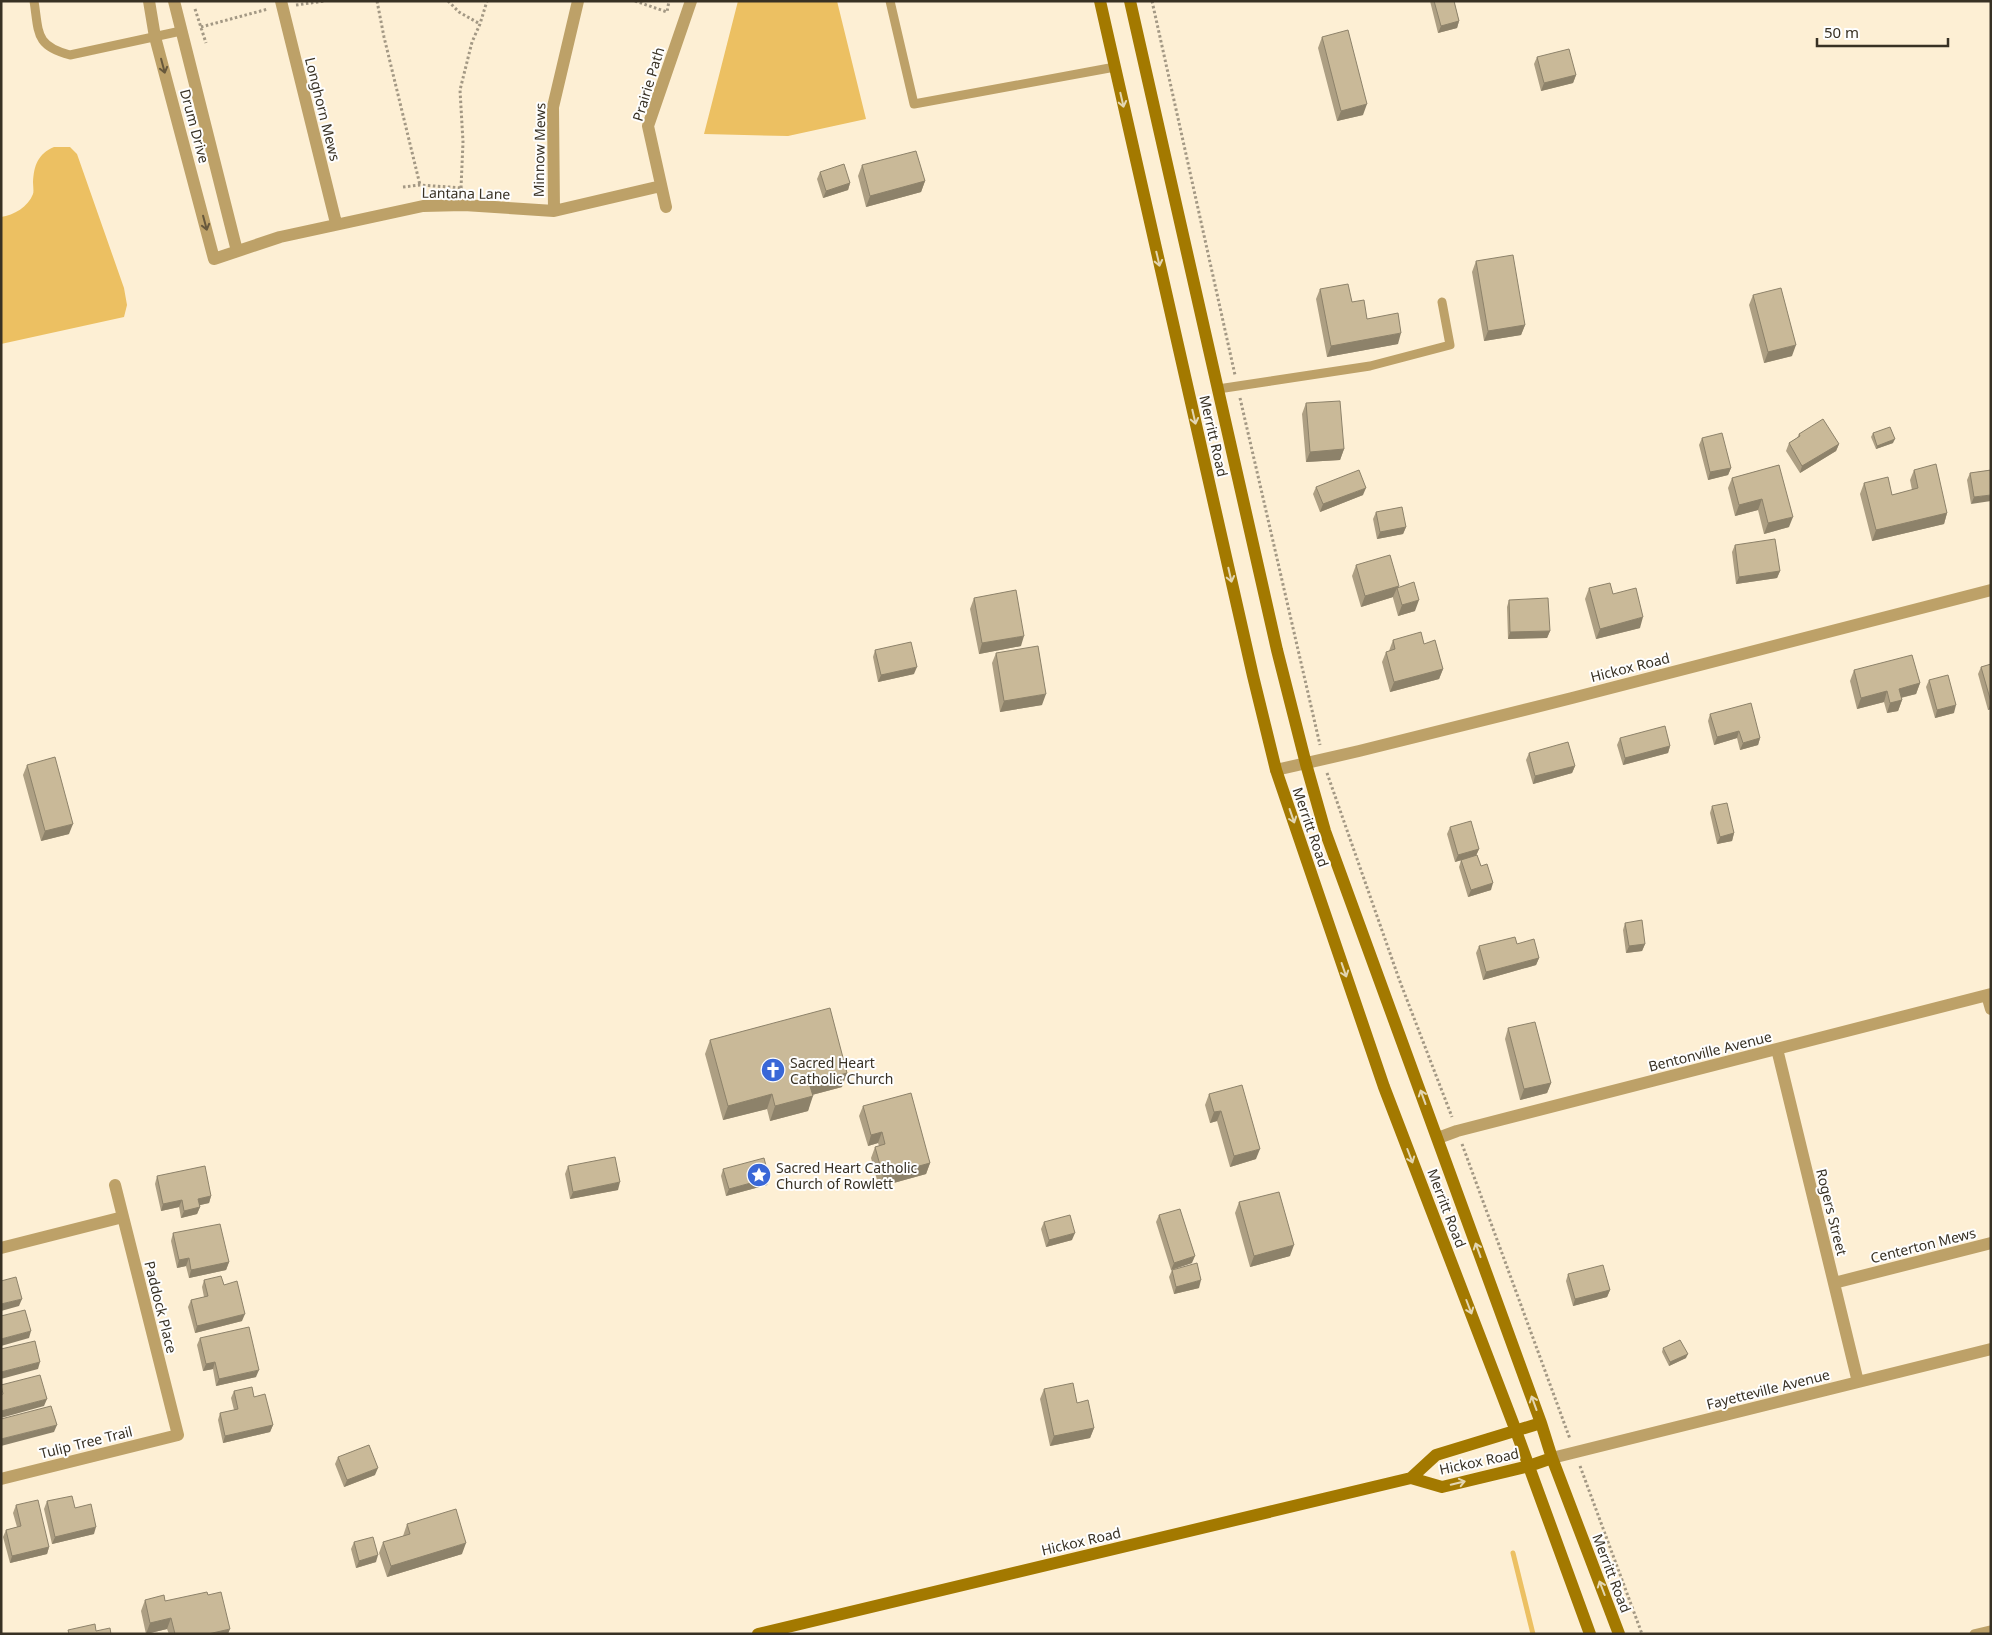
<svg xmlns="http://www.w3.org/2000/svg" width="1992" height="1635" font-family="'Noto Sans',sans-serif">
<rect width="100%" height="100%" fill="#fdefd4"/>
<path fill="#ecc062" d="M738,1H837L866,119L788,136L704,134Z
M54,147H70L77,154L124,288L127,305L124,317L1,344V217C14,215 28,207 33,194C34,191 33,186 33,182C34,165 38,154 54,147Z"/>
<g fill="none" stroke-linecap="round" stroke-linejoin="round">
<path stroke="#ecc062" stroke-width="5" d="M1513,1553L1533,1634"/>
<path stroke="#a39884" stroke-width="3" stroke-dasharray="2.5 2.5" stroke-linecap="butt" d="M377,1L384,37L420,185
M448,1L459,12L480,24
M635,1L667,12L669,1
M1152,1L1235,375
M296,5L325,1
M195,9L206,43
M201,27L268,9
M403,187L420,185L463,188
M461,188L463,142L460,90L472,42L480,24L487,1
M1240,398L1320,745
M1327,773L1399,979L1452,1117
M1462,1144L1570,1439
M1580,1466L1642,1634"/>
<path stroke="#bda168" stroke-width="9" d="M34,1C39,33 35,46 70,55L181,31
M890,1L914,104L1115,67
M1218,389L1370,366L1450,345L1442,302
M1974,1634L1991,1630"/>
<path stroke="#bda168" stroke-width="12" d="M149,1L155,37L214,259L280,237L423,206L464,205L554,211L661,186
M174,1L237,251
M281,1L336,223
M666,207L648,126L691,1
M554,211L553,107L578,1
M1276,770L1359,751L1572,698L1991,590
M1987,995L1991,1009
M1777,1049L1858,1382
M1438,1138L1457,1131L1991,994
M1,1248L123,1217
M1834,1283L1991,1243
M1552,1458L1991,1349
M1,1479L178,1435L115,1185"/>
<path stroke="#a37900" stroke-width="12" d="M1100,1L1253,676L1276,770L1384,1087L1516,1431L1590,1634
M1130,1L1277,650L1306,764L1325,831L1541,1423L1552,1458L1619,1634
M1411,1478L1442,1487L1529,1466L1552,1458
M758,1634L1411,1478L1436,1455L1541,1423"/>
</g>
<path fill="#ad9f83" d="M1430,1H1454L1459,21L1457,28L1438,33Z
M1322,37L1363,115L1337,121L1318,48Z
M1537,57L1576,75L1573,83L1541,91L1534,64Z
M862,165L925,181L921,192L866,207L858,176Z
M820,172L850,183L848,190L823,198L817,179Z
M1476,261L1525,325L1521,335L1484,341L1472,272Z
M1320,289L1352,302L1367,319L1398,344L1327,357L1316,299Z
M1753,295L1792,356L1764,363L1749,305Z
M1306,403L1344,449L1340,460L1306,462L1302,414Z
M1873,433L1893,443L1876,449L1871,437Z
M1799,434L1839,444L1836,451L1800,473L1786,451L1789,443L1797,438Z
M1702,438L1731,468L1728,475L1708,480L1699,445Z
M1779,465L1789,527L1764,534L1758,510L1735,516L1728,488L1732,478Z
M1914,470L1947,513L1944,524L1872,541L1860,494L1864,483L1892,495L1912,490L1910,480Z
M1991,470L1971,504L1967,480L1970,473Z
M1316,487L1363,495L1320,512L1313,494Z
M1376,512L1406,527L1403,534L1377,539L1373,519Z
M1735,545L1780,571L1777,578L1736,584L1732,552Z
M1356,565L1398,587L1415,611L1398,616L1393,598V597L1361,607L1352,576Z
M1589,588L1613,594L1640,628L1596,639L1585,599Z
M974,598L1021,646L979,654L970,609Z
M1509,600L1550,631L1547,638L1508,639L1507,607Z
M1393,640L1443,669L1439,679L1390,692L1382,662L1386,652L1389,651Z
M875,650L914,674L878,682L873,657Z
M996,653L1042,705L1000,712L992,663Z
M1991,664V709L1988,710L1978,674L1981,667Z
M1854,670L1920,683L1916,694L1901,698L1902,700L1898,711L1887,713L1884,702L1857,709L1850,681Z
M1929,680L1954,713L1935,718L1926,687Z
M1710,714L1760,738L1758,745L1740,750L1737,738L1714,745L1708,721Z
M1620,738L1670,746L1668,753L1623,765L1617,745Z
M1529,753L1575,766L1572,773L1533,784L1526,760Z
M27,765L69,834L41,841L23,775Z
M1712,806L1734,833L1732,841L1717,844L1710,813Z
M1450,827L1479,849L1476,855L1491,890L1468,897L1459,867L1461,860L1455,862L1447,834Z
M1625,923L1645,944L1642,951L1626,953L1623,930Z
M1517,944L1539,958L1536,965L1483,980L1476,953L1479,946Z
M1508,1028L1551,1083L1547,1093L1520,1100L1505,1039Z
M710,1040L842,1087L812,1095L808,1111L770,1121L767,1109L723,1120L705,1054Z
M1209,1094L1256,1159L1230,1167L1217,1121L1210,1123L1205,1105Z
M863,1106L930,1163L926,1174L879,1187L871,1158L875,1147L879,1146L878,1143L868,1146L859,1116Z
M568,1166L618,1190L570,1199L565,1174Z
M723,1169L769,1178L767,1185L726,1196L721,1176Z
M157,1176L211,1196L209,1203L200,1205V1207L197,1214L181,1218L179,1207L161,1211L155,1184Z
M1239,1202L1290,1256L1250,1267L1235,1213Z
M1159,1215L1192,1263L1171,1270L1156,1222Z
M1044,1222L1072,1240L1046,1247L1041,1229Z
M173,1233L229,1262L226,1270L189,1278L186,1266L177,1268L171,1241Z
M1172,1270L1199,1288L1174,1294L1169,1277Z
M1568,1274L1610,1290L1607,1297L1573,1306L1566,1281Z
M204,1280L224,1285L242,1321L195,1333L188,1307L191,1300L204,1297L202,1287Z
M200,1338L256,1377L216,1386L213,1369L203,1371L197,1345Z
M1663,1348L1686,1358L1669,1366L1662,1352Z
M1044,1389L1077,1403L1094,1428L1090,1438L1050,1446L1040,1399Z
M234,1391L254,1397L273,1425L270,1432L223,1443L218,1420L220,1413L234,1410L231,1398Z
M338,1457L375,1475L344,1487L335,1464Z
M47,1501L75,1508L94,1534L52,1544L44,1509Z
M16,1505L49,1547L47,1554L10,1563L3,1537L6,1530L17,1527L13,1513Z
M407,1524L462,1554L387,1577L379,1553L383,1542L403,1536Z
M354,1542L376,1562L356,1568L351,1549Z
M208,1595L228,1634H169L167,1629L146,1634L141,1611L145,1600L165,1601Z"/>
<path fill="#8d826a" d="M1459,21L1457,28L1438,33L1441,26Z
M1576,75L1573,83L1541,91L1544,83Z
M1367,104L1363,115L1337,121L1341,111Z
M925,181L921,192L866,207L870,196Z
M850,183L848,190L823,198L826,191Z
M1525,325L1521,335L1484,341L1488,331Z
M1401,333L1398,344L1327,357L1331,346Z
M1796,345L1792,356L1764,363L1768,352Z
M1895,439L1893,443L1876,449L1877,446Z
M1839,444L1836,451L1800,473L1802,466Z
M1344,449L1340,460L1306,462L1310,452Z
M1731,468L1728,475L1708,480L1710,472Z
M1366,488L1363,495L1320,512L1323,504Z
M1991,495V501L1971,504L1974,497Z
M1762,499L1758,510L1735,516L1739,505Z
M1947,513L1944,524L1872,541L1876,530Z
M1793,517L1789,527L1764,534L1768,523Z
M1406,527L1403,534L1377,539L1380,532Z
M1780,571L1777,578L1736,584L1739,577Z
M1399,586L1397,589V588L1393,597L1361,607L1365,596Z
M1419,600L1415,611L1398,616L1402,605Z
M1643,617L1640,628L1596,639L1600,629Z
M1550,631L1547,638L1508,639L1510,632Z
M1024,636L1021,646L979,654L982,643Z
M917,667L914,674L878,682L881,675Z
M1443,669L1439,679L1390,692L1394,682Z
M1920,683L1916,694L1895,699L1899,689Z
M1887,691L1884,702L1857,709L1861,698Z
M1046,694L1042,705L1000,712L1004,701Z
M1902,700L1898,711L1887,713L1890,703Z
M1991,703V709L1988,710Z
M1956,705L1954,713L1935,718L1937,710Z
M1739,731L1737,738L1714,745L1717,737Z
M1760,738L1758,745L1740,750L1743,743Z
M1670,746L1668,753L1623,765L1625,758Z
M1575,766L1572,773L1533,784L1535,776Z
M73,824L69,834L41,841L45,831Z
M1734,833L1732,841L1717,844L1720,837Z
M1479,849L1476,856L1455,862L1458,855Z
M1493,883L1491,890L1468,897L1471,890Z
M1645,944L1642,951L1626,953L1629,946Z
M1539,958L1536,965L1483,980L1486,972Z
M847,1073L842,1087L804,1097L809,1083Z
M1551,1083L1547,1093L1520,1100L1524,1089Z
M772,1094L767,1109L723,1120L728,1106Z
M813,1096L808,1111L770,1121L775,1106Z
M1221,1111L1217,1121L1210,1123L1214,1112Z
M882,1132L878,1143L868,1146L871,1135Z
M1260,1149L1256,1159L1230,1167L1234,1156Z
M930,1163L926,1174L879,1187L883,1176Z
M769,1178L767,1185L726,1196L729,1189Z
M620,1182L618,1190L570,1199L573,1192Z
M211,1196L209,1203L196,1206L198,1199Z
M182,1200L179,1207L161,1211L163,1204Z
M200,1207L197,1214L181,1218L184,1211Z
M1075,1233L1072,1240L1046,1247L1049,1240Z
M1294,1245L1290,1256L1250,1267L1254,1256Z
M1195,1256L1192,1263L1171,1270L1174,1263Z
M189,1258L186,1266L177,1268L179,1260Z
M229,1262L226,1270L189,1278L191,1270Z
M1201,1280L1199,1288L1174,1294L1176,1287Z
M1610,1290L1607,1297L1573,1306L1575,1299Z
M22,1299L19,1306L1,1311V1304Z
M245,1314L242,1321L195,1333L197,1326Z
M31,1331L29,1338L1,1346V1339Z
M1688,1354L1686,1358L1669,1366L1670,1362Z
M40,1362L38,1369L1,1379V1372Z
M215,1362L213,1369L203,1371L206,1364Z
M259,1370L256,1377L216,1386L219,1379Z
M47,1399L44,1406L1,1418V1411Z
M57,1425L54,1432L1,1446V1439Z
M273,1425L270,1432L223,1443L225,1436Z
M1094,1428L1090,1438L1050,1446L1054,1436Z
M378,1468L375,1475L344,1487L347,1480Z
M96,1527L94,1534L52,1544L55,1537Z
M466,1543L462,1554L387,1577L391,1566Z
M49,1547L47,1554L10,1563L12,1556Z
M378,1555L376,1562L356,1568L359,1561Z
M171,1618L167,1629L146,1634L150,1623Z
M230,1629L228,1634H208Z"/>
<path fill="#c9b998" stroke="#8d826a" d="M1434,1H1454L1459,21L1441,26Z
M1348,30L1367,104L1341,111L1322,37Z
M1569,49L1576,75L1544,83L1537,57Z
M916,151L925,181L870,196L862,165Z
M844,164L850,183L826,191L820,172Z
M1513,255L1525,325L1488,331L1476,261Z
M1348,284L1352,302L1364,300L1367,319L1398,313L1401,333L1331,346L1320,289Z
M1781,288L1796,345L1768,352L1753,295Z
M1340,401L1344,449L1310,452L1306,403Z
M1823,419L1839,444L1802,466L1789,443L1800,436L1799,434Z
M1890,427L1895,439L1877,446L1873,433Z
M1722,433L1731,468L1710,472L1702,438Z
M1936,464L1947,513L1876,530L1864,483L1888,477L1892,495L1918,488L1914,470Z
M1779,465L1793,517L1768,523L1762,499L1739,505L1732,478Z
M1359,470L1366,488L1323,504L1316,487Z
M1991,470V495L1974,497L1970,473Z
M1402,507L1406,527L1380,532L1376,512Z
M1775,539L1780,571L1739,577L1735,545Z
M1390,555L1399,586L1365,596L1356,565Z
M1414,582L1419,600L1402,605L1397,588Z
M1610,583L1613,594L1636,588L1643,617L1600,629L1589,588Z
M1016,590L1024,636L982,643L974,598Z
M1548,598L1550,631L1510,632L1509,600Z
M1421,632L1424,644L1435,640L1443,669L1394,682L1386,652L1395,649L1393,640Z
M911,642L917,667L881,675L875,650Z
M1038,646L1046,694L1004,701L996,653Z
M1912,655L1920,683L1899,689L1902,700L1890,703L1887,691L1861,698L1854,670Z
M1991,664V702L1981,667Z
M1948,675L1956,705L1937,710L1929,680Z
M1751,703L1760,738L1743,743L1739,731L1717,737L1710,714Z
M1665,726L1670,746L1625,758L1620,738Z
M1568,742L1575,766L1535,776L1529,753Z
M55,757L73,824L45,831L27,765Z
M1727,803L1734,833L1720,837L1712,806Z
M1471,821L1479,849L1458,855L1450,827Z
M1477,855L1481,866L1487,864L1493,883L1471,890L1461,860Z
M1642,920L1645,944L1629,946L1625,923Z
M1515,937L1517,944L1534,939L1539,958L1486,972L1479,946Z
M830,1008L847,1073L809,1083L813,1096L775,1106L772,1094L728,1106L710,1040Z
M1535,1022L1551,1083L1524,1089L1508,1028Z
M1242,1085L1260,1149L1234,1156L1221,1111L1214,1112L1209,1094Z
M911,1093L930,1163L883,1176L875,1147L885,1144L882,1132L871,1135L863,1106Z
M615,1157L620,1182L573,1192L568,1166Z
M764,1158L769,1178L729,1189L723,1169Z
M205,1166L211,1196L198,1199L200,1207L184,1211L182,1200L163,1204L157,1176Z
M1279,1192L1294,1245L1254,1256L1239,1202Z
M1180,1209L1195,1256L1174,1263L1159,1215Z
M1070,1215L1075,1233L1049,1240L1044,1222Z
M220,1224L229,1262L191,1270L189,1258L179,1260L173,1233Z
M1197,1263L1201,1280L1176,1287L1172,1270Z
M1603,1265L1610,1290L1575,1299L1568,1274Z
M221,1276L224,1285L237,1281L245,1314L197,1326L191,1300L208,1296L204,1280Z
M16,1277L22,1299L1,1304V1281Z
M25,1310L31,1331L1,1339V1316Z
M249,1327L259,1370L219,1379L215,1362L206,1364L200,1338Z
M1680,1340L1688,1354L1670,1362L1663,1348Z
M35,1341L40,1362L1,1372V1349Z
M40,1375L47,1399L1,1411V1395L3,1394L1,1385Z
M1073,1383L1077,1403L1088,1400L1094,1428L1054,1436L1044,1389Z
M252,1387L254,1397L265,1394L273,1425L225,1436L220,1413L238,1409L234,1391Z
M51,1406L57,1425L1,1439V1419Z
M369,1445L378,1468L347,1480L338,1457Z
M72,1496L75,1508L91,1504L96,1527L55,1537L47,1501Z
M38,1500L49,1547L12,1556L6,1530L21,1526L16,1505Z
M456,1509L466,1543L391,1566L383,1542L410,1534L407,1524Z
M373,1537L378,1555L359,1561L354,1542Z
M207,1592L208,1595L221,1592L230,1629L208,1634H175L171,1618L150,1623L145,1600L164,1595L165,1601Z
M95,1624L96,1631L110,1628L111,1634H69L68,1630Z"/>
<defs><path id="oneway-shaft" d="M-6 0H5M1.5-3L5.5 0L1.5 3" fill="none" stroke-width="1.6" stroke-linecap="round" stroke-linejoin="round" transform="scale(1.25)"/></defs>
<g stroke="#67583c">
<use href="#oneway-shaft" transform="translate(163 66) rotate(75)"/>
<use href="#oneway-shaft" transform="translate(205 223) rotate(75)"/>
</g>
<g stroke="#e3d6b2">
<use href="#oneway-shaft" transform="translate(1122 100) rotate(77)"/>
<use href="#oneway-shaft" transform="translate(1158 259) rotate(77)"/>
<use href="#oneway-shaft" transform="translate(1194 417) rotate(77)"/>
<use href="#oneway-shaft" transform="translate(1230 575) rotate(77)"/>
<use href="#oneway-shaft" transform="translate(1292 816) rotate(71)"/>
<use href="#oneway-shaft" transform="translate(1344 970) rotate(71)"/>
<use href="#oneway-shaft" transform="translate(1423 1097) rotate(-110)"/>
<use href="#oneway-shaft" transform="translate(1410 1156) rotate(69)"/>
<use href="#oneway-shaft" transform="translate(1478 1250) rotate(-110)"/>
<use href="#oneway-shaft" transform="translate(1469 1307) rotate(69)"/>
<use href="#oneway-shaft" transform="translate(1534 1403) rotate(-110)"/>
<use href="#oneway-shaft" transform="translate(1458 1483) rotate(-14)"/>
<use href="#oneway-shaft" transform="translate(1602 1588) rotate(-111)"/>
</g>
<defs>
<g id="church-disc" transform="scale(1.25)"><circle r="9.5" fill="#3967d7" stroke="#fefefe"/><path d="M-1.2-6h2.4v3.5h3.3v2.4h-3.3V6h-2.4V-.1h-3.3v-2.4h3.3Z" fill="#fff"/></g>
<g id="sight-disc" transform="scale(1.25)"><circle r="9.5" fill="#3967d7" stroke="#fefefe"/><path d="M0-6L1.8-2.2L6-1.7L2.9 1.2L3.7 5.4L0 3.3L-3.7 5.4L-2.9 1.2L-6-1.7L-1.8-2.2Z" fill="#fff"/></g>
</defs>
<g fill-rule="evenodd">
<use href="#church-disc" x="773" y="1070"/>
<use href="#sight-disc" x="759" y="1175"/>
</g>
<g text-anchor="middle" dominant-baseline="central" stroke-width="4" stroke-linejoin="round" paint-order="stroke">
<g font-size="14" fill="#383124" stroke="#fefefe">
<text transform="translate(648 84) rotate(-73)">Prairie Path</text>
<text transform="translate(323 109) rotate(76)">Longhorn Mews</text>
<text transform="translate(195 126) rotate(75)">Drum Drive</text>
<text transform="translate(539 150) rotate(-89)">Minnow Mews</text>
<text transform="translate(466 193) rotate(1)">Lantana Lane</text>
<text transform="translate(1214 436) rotate(77)">Merritt Road</text>
<text transform="translate(1630 667) rotate(-14)">Hickox Road</text>
<text transform="translate(1311 827) rotate(71)">Merritt Road</text>
<text transform="translate(1710 1051) rotate(-14)">Bentonville Avenue</text>
<text transform="translate(1447 1208) rotate(69)">Merritt Road</text>
<text transform="translate(1832 1212) rotate(76)">Rogers Street</text>
<text transform="translate(1923 1245) rotate(-14)">Centerton Mews</text>
<text transform="translate(161 1307) rotate(76)">Paddock Place</text>
<text transform="translate(1768 1389) rotate(-14)">Fayetteville Avenue</text>
<text transform="translate(86 1442) rotate(-14)">Tulip Tree Trail</text>
<text transform="translate(1479 1461) rotate(-12)">Hickox Road</text>
<text transform="translate(1081 1541) rotate(-13)">Hickox Road</text>
<text transform="translate(1612 1573) rotate(69)">Merritt Road</text>
</g>
<g font-size="14" fill="#383124" stroke="#fefefe" text-anchor="start">
<text x="790" y="1062">Sacred Heart<tspan x="790" dy="16">Catholic Church</tspan></text>
<text x="776" y="1167">Sacred Heart Catholic<tspan x="776" dy="16">Church of Rowlett</tspan></text>
</g>
</g>
<rect width="1992" height="1635" fill="none" stroke="#383124" stroke-width="5"/>
<path d="M1817 38v8h131v-8" fill="none" stroke="#383124" stroke-width="2.5"/>
<text x="1824" y="38" font-size="15" fill="#383124" stroke="#fefefe" stroke-width="4" paint-order="stroke">50 m</text>
</svg>
